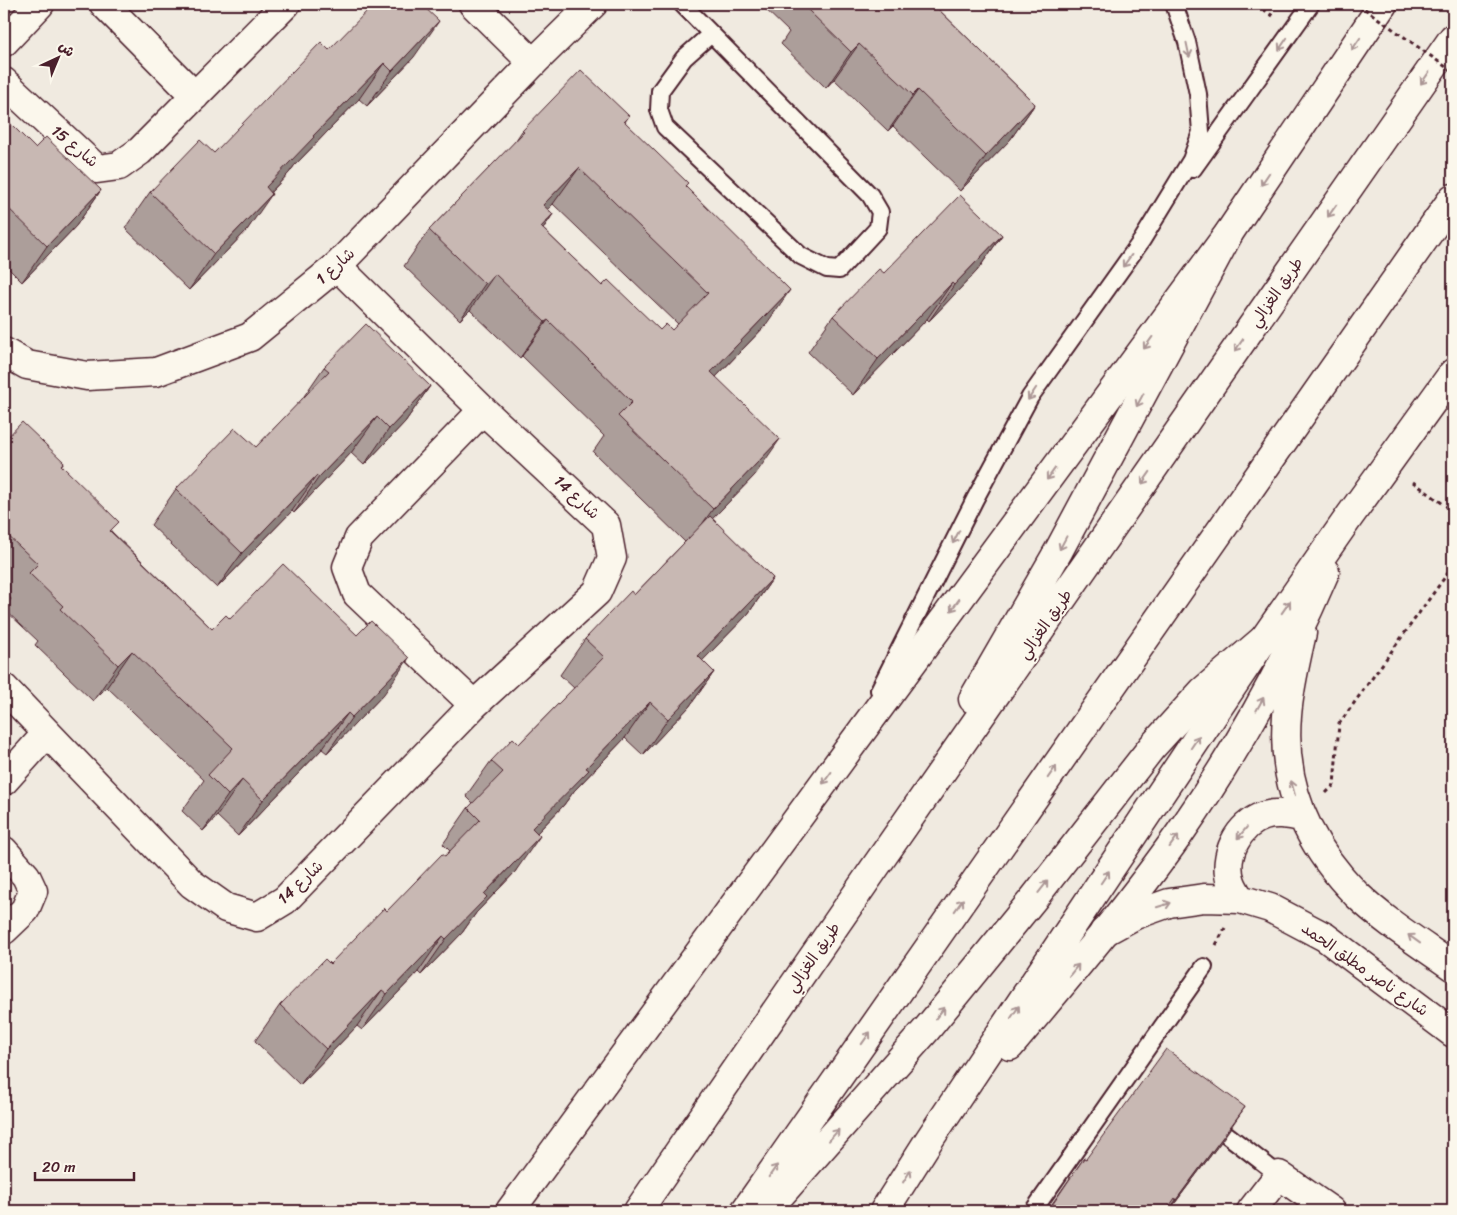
<svg xmlns="http://www.w3.org/2000/svg" width="1457" height="1215" font-family="Sriracha,'Playpen Sans Arabic',sans-serif">
<rect width="100%" height="100%" fill="#f0eae0"/>
<filter id="ink" filterUnits="userSpaceOnUse"><feTurbulence type="fractalNoise" baseFrequency=".02" numOctaves="2"/><feDisplacementMap in="SourceGraphic" scale="10" xChannelSelector="R" yChannelSelector="G"/><feConvolveMatrix kernelMatrix="1 2 1 2 8 2 1 2 1" color-interpolation-filters="sRGB"/></filter>
<g filter="url(#ink)">
<g fill="none" stroke-linecap="round" stroke-linejoin="round">
<g stroke="#4a1f2b" stroke-width="20">
<path id="lane" d="M682,4L870,195L880,212L878,228L839,270L827,269L801,256L665,127L659,110L660,91L684,58L711,34
M1193,169L1311,4
M879,690L975,499L1030,397L1142,240L1191,160L1201,132L1198,94L1187,42L1174,4
M1208,1120L1279,1175
M1033,1211L1204,967"/>
</g>
<g stroke="#4a1f2b" stroke-width="31">
<path id="street" d="M104,4L195,96
M473,4L533,63
M4,42L40,4
M4,82L97,169L119,166L140,151L286,4
M4,688L192,884L226,908L257,917L285,900L474,705L597,592L612,558L606,525L483,410L337,266
M474,705L357,594L347,567L359,538L483,410
M4,781L47,733
M4,851L26,876L33,891L25,910L4,930
M1251,1211L1279,1175L1331,1211"/>
</g>
<g stroke="#4a1f2b" stroke-width="31">
<path id="secondary" d="M4,352L27,365L87,376L156,372L250,337L337,266L533,63L593,4
M1302,633C1296,660 1289,688 1287,716C1281,786 1307,844 1356,894C1385,922 1421,944 1453,967
M1240,899C1237,894 1233,888 1231,882C1222,857 1238,824 1264,816C1277,812 1289,815 1302,817
M1104,932L1135,915L1169,903L1204,898L1240,899L1270,908L1325,937L1453,1033"/>
</g>
<g stroke="#4a1f2b" stroke-width="31">
<path id="primary" d="M1010,1046C1068,977 1128,907 1180,833C1237,751 1286,664 1325,572
M510,1211L853,743L1229,233L1383,4
M884,1211L929,1140L1264,639L1349,517L1453,373"/>
</g>
<g stroke="#4a1f2b" stroke-width="31">
<path id="highway" d="M973,699L1059,550L1229,233
M638,1211L876,866L1453,38
M745,1211L1453,198
M766,1211L927,1029L1034,898L1152,747L1203,691L1264,639"/>
</g>
<path stroke="#4a1f2b" stroke-width="3" stroke-dasharray="4 4" stroke-linecap="butt" d="M1263,4L1260,7L1273,16
M1413,482L1453,511
M1326,793L1334,785L1339,724L1453,566
M1216,945L1225,928"/>
<use href="#lane" stroke="#fbf7ec" stroke-width="16"/>
<use href="#street" stroke="#fbf7ec" stroke-width="28"/>
<use href="#secondary" stroke="#fbf7ec" stroke-width="28"/>
<use href="#primary" stroke="#fbf7ec" stroke-width="28"/>
<use href="#highway" stroke="#fbf7ec" stroke-width="28"/>
<path stroke="#4a1f2b" stroke-width="3" stroke-dasharray="4 4" stroke-linecap="butt" d="M1358,4L1453,72"/>
</g>
<path fill="#ac9e9a" stroke="#4a1f2b" fill-rule="evenodd" d="M760,4H933L1035,104L1010,140L960,191L893,126L888,131L834,79L826,88L781,44L789,32Z
M329,50L414,57L367,106L359,99L294,166L289,173L271,192L247,230L189,290L125,228L150,192L214,153Z
M629,116L625,122L686,187L765,326L716,377L755,475L712,519L773,578L748,614L702,661L714,672L689,707L643,755L625,738L574,791L563,806L537,833L515,872L476,913L462,933L421,975L418,972L362,1030L357,1026L300,1085L255,1041L280,1005L330,964L387,911L450,851L443,844L468,808L473,803L466,796L491,761L519,744L574,688L560,675L585,639L634,595L685,542L593,452L604,436L522,356L520,358L470,310L460,320L404,266L429,230L514,143L522,131ZM553,204L678,324L672,330H660L602,286L543,229L553,214L548,209Z
M4,117L35,148L101,190L76,226L22,282L4,264Z
M1002,235L977,271L929,321L927,319L853,395L808,352L833,316L884,273Z
M324,367L430,386L405,422L364,465L351,453L294,513L292,511L217,588L151,525L176,489L256,447L300,402Z
M4,441L64,462L61,466L112,532L212,629L230,619L384,694L327,753L322,749L238,836L217,816L203,831L182,811L204,780L107,687L93,701L35,645L38,641L4,609L11,599L4,591Z
M1220,1143L1169,1211H1047L1084,1158L1086,1159Z"/>
<path fill="#8c817d" stroke="#4a1f2b" d="M439,21L414,57L367,106L392,71Z
M859,44L834,79L826,88L851,52Z
M384,63L359,99L294,166L289,173L241,223L266,187L313,136Z
M918,90L893,126L888,131L913,95Z
M1035,104L1010,140L960,191L986,156Z
M579,168L553,204L518,241L543,205Z
M101,190L76,226L22,282L47,246Z
M272,194L247,230L189,290L214,254Z
M553,214L528,250L541,227Z
M1002,235L977,271L929,321L954,285Z
M495,274L470,310L460,320L485,284Z
M952,283L927,319L853,395L878,359Z
M790,290L765,326L686,408L711,372Z
M548,320L522,356L520,358L545,322Z
M430,386L405,422L364,465L389,429Z
M377,417L351,453L294,513L319,477Z
M780,439L755,475L687,545L713,509Z
M317,475L292,511L217,588L242,553Z
M773,578L748,614L672,692L698,656Z
M132,651L107,687L93,701L118,665Z
M409,658L384,694L327,753L352,717Z
M714,672L689,707L643,755L668,719Z
M650,702L625,738L574,791L563,806L507,864L532,828L586,768Z
M348,713L322,749L238,836L263,800Z
M242,780L217,816L203,831L228,795Z
M540,836L515,872L476,913L462,933L421,975L446,939L484,894Z
M443,936L418,972L362,1030L387,994Z
M382,990L357,1026L300,1085L326,1049Z
M1245,1107L1220,1143L1169,1211H1168Z"/>
<path fill="#c8b8b3" stroke="#4a1f2b" fill-rule="evenodd" d="M374,4H421L439,21L392,71L384,63L313,136L314,137L266,187L272,194L214,254L150,192L200,140L214,153L321,42L329,50Z
M810,4H933L1035,104L986,156L918,90L913,95L859,44L851,52L806,8Z
M581,70L629,116L624,121L688,183L685,186L790,290L711,372L780,439L713,509L618,416L632,402L548,320L545,322L495,274L485,284L429,230L524,132L522,131ZM579,168L708,293L672,330L666,324L660,330L608,280L602,286L541,227L553,214L543,205Z
M4,117L35,148L46,137L101,190L47,246L4,204Z
M960,195L1002,235L954,285L952,283L878,359L833,316L879,269L884,273Z
M366,324L430,386L389,429L377,417L319,477L317,475L242,553L176,489L235,428L256,447L329,371L324,367Z
M22,422L64,462L61,465L119,522L110,531L212,629L226,615L230,619L283,564L357,635L371,621L409,658L352,717L348,713L263,800L242,780L228,795L208,775L233,748L132,651L118,665L60,609L63,606L29,573L38,564L4,532V441Z
M710,516L773,578L698,656L714,672L668,719L650,702L586,768L589,770L532,828L540,836L484,894L487,897L446,939L443,936L387,994L382,990L326,1049L280,1005L325,959L330,964L384,908L387,911L442,854L445,856L480,820L468,808L503,772L491,761L513,738L519,744L604,657L585,639L631,591L634,595Z
M1166,1049L1245,1107L1176,1200L1175,1198L1166,1211H1048L1084,1158L1086,1159Z"/>
<defs><path id="oneway-shaft" d="M-6 0H5M1.5-3L5.5 0L1.5 3" fill="none" stroke-width="1.6" stroke-linecap="round" stroke-linejoin="round" transform="scale(1.25)"/></defs>
<g stroke="#ab9695">
<use href="#oneway-shaft" transform="translate(1283 44) rotate(124)"/>
<use href="#oneway-shaft" transform="translate(1356 44) rotate(124)"/>
<use href="#oneway-shaft" transform="translate(1188 50) rotate(78)"/>
<use href="#oneway-shaft" transform="translate(1425 78) rotate(125)"/>
<use href="#oneway-shaft" transform="translate(1265 179) rotate(124)"/>
<use href="#oneway-shaft" transform="translate(1332 211) rotate(125)"/>
<use href="#oneway-shaft" transform="translate(1127 261) rotate(126)"/>
<use href="#oneway-shaft" transform="translate(1148 343) rotate(126)"/>
<use href="#oneway-shaft" transform="translate(1239 345) rotate(125)"/>
<use href="#oneway-shaft" transform="translate(1032 394) rotate(124)"/>
<use href="#oneway-shaft" transform="translate(1140 400) rotate(118)"/>
<use href="#oneway-shaft" transform="translate(1051 474) rotate(126)"/>
<use href="#oneway-shaft" transform="translate(1146 478) rotate(125)"/>
<use href="#oneway-shaft" transform="translate(956 537) rotate(117)"/>
<use href="#oneway-shaft" transform="translate(1063 543) rotate(118)"/>
<use href="#oneway-shaft" transform="translate(955 605) rotate(126)"/>
<use href="#oneway-shaft" transform="translate(1286 607) rotate(-55)"/>
<use href="#oneway-shaft" transform="translate(1260 704) rotate(-61)"/>
<use href="#oneway-shaft" transform="translate(1195 742) rotate(-56)"/>
<use href="#oneway-shaft" transform="translate(1052 772) rotate(-55)"/>
<use href="#oneway-shaft" transform="translate(827 778) rotate(126)"/>
<use href="#oneway-shaft" transform="translate(1293 788) rotate(-105)"/>
<use href="#oneway-shaft" transform="translate(1242 833) rotate(130)"/>
<use href="#oneway-shaft" transform="translate(1174 841) rotate(-54)"/>
<use href="#oneway-shaft" transform="translate(1105 877) rotate(-56)"/>
<use href="#oneway-shaft" transform="translate(1043 887) rotate(-52)"/>
<use href="#oneway-shaft" transform="translate(959 905) rotate(-55)"/>
<use href="#oneway-shaft" transform="translate(1164 905) rotate(-17)"/>
<use href="#oneway-shaft" transform="translate(1414 939) rotate(-144)"/>
<use href="#oneway-shaft" transform="translate(1074 970) rotate(-51)"/>
<use href="#oneway-shaft" transform="translate(1015 1012) rotate(-56)"/>
<use href="#oneway-shaft" transform="translate(940 1013) rotate(-51)"/>
<use href="#oneway-shaft" transform="translate(866 1038) rotate(-55)"/>
<use href="#oneway-shaft" transform="translate(834 1135) rotate(-49)"/>
<use href="#oneway-shaft" transform="translate(773 1171) rotate(-55)"/>
<use href="#oneway-shaft" transform="translate(907 1176) rotate(-58)"/>
</g>
</g>
<g text-anchor="middle" dominant-baseline="central" stroke-width="4" stroke-linejoin="round" paint-order="stroke">
<g font-size="16" fill="#4a1f2b" stroke="#fbf7ec">
<text transform="translate(75 146) rotate(40)">شارع 15</text>
<text transform="translate(335 266) rotate(-42)">شارع 1</text>
<text transform="translate(1276 292) rotate(-55)">طريق الغزالي</text>
<text transform="translate(577 497) rotate(43)">شارع 14</text>
<text transform="translate(1045 624) rotate(-55)">طريق الغزالي</text>
<text transform="translate(300 882) rotate(-43)">شارع 14</text>
<text transform="translate(813 957) rotate(-55)">طريق الغزالي</text>
<text transform="translate(1365 969) rotate(35)">شارع ناصر مطلق الحمد</text>
</g>
</g>
<rect width="1457" height="1215" fill="none" stroke="#fbf7ec" stroke-width="20"/>
<rect x="10" y="10" width="1437" height="1195" fill="none" stroke="#4a1f2b" stroke-width="2" filter="url(#ink)"/>
<g transform="translate(58 58) rotate(44)" stroke="#fbf7ec" stroke-width="4" paint-order="stroke">
<path d="M0-4L9 19L0 12L-9 19Z" fill="#4a1f2b"/>
<text y="-8" font-size="14" font-weight="bold" text-anchor="middle" fill="#4a1f2b">ش</text>
</g>
<path d="M35 1172v8h99v-8" fill="none" stroke="#4a1f2b" stroke-width="2.5"/>
<text x="42" y="1172" font-size="15" fill="#4a1f2b" stroke="#fbf7ec" stroke-width="4" paint-order="stroke">20 m</text>
</svg>
